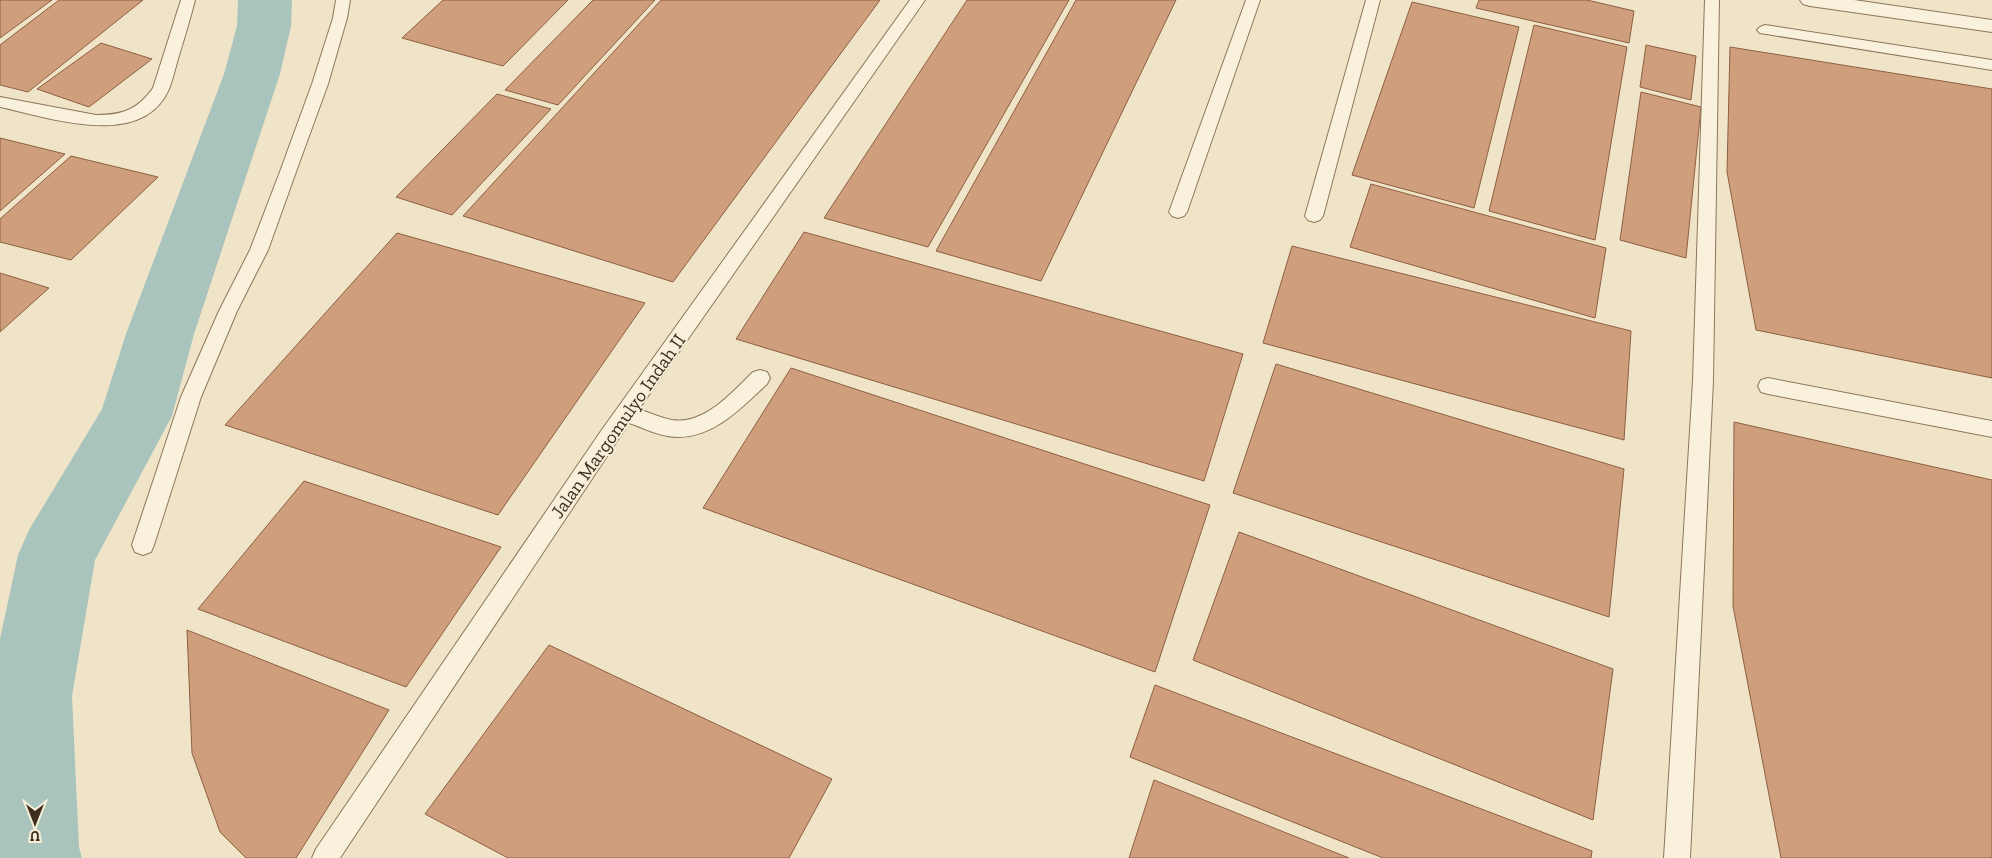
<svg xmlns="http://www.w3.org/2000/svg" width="1992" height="858" font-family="'Zilla Slab',serif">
<rect width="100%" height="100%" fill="#f0e4c8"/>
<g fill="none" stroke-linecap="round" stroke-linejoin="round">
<path fill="#a9c4bc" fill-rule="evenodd" d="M238,0H292L291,26L280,74L194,334L172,416L95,560L72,696L79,847L82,858H0V639L18,555L29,530L102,409L126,334L224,74L237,26Z"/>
</g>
<path fill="#cf9f7d" stroke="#8d5f41" d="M0,0H52L0,38Z
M59,0H143L28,92L0,85V45Z
M443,0H568L503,66L402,38Z
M593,0H655L558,105L505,90Z
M661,0H880L673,282L463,216Z
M967,0H1069L928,247L824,218Z
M1076,0H1176L1041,281L936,251Z
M1479,0H1587L1634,11L1629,43L1476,8Z
M1412,2L1519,27L1474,208L1352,175Z
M1534,25L1627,47L1595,240L1489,211Z
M101,43L152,59L89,107L37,89Z
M1646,45L1696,56L1691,100L1640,87Z
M1730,47L1992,89V378L1756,330L1727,172Z
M1641,92L1701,107L1686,258L1620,240Z
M497,94L551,109L452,215L396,197Z
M0,138L65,154L0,211Z
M71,156L158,177L71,260L0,242V219Z
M1371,184L1606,248L1595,318L1350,247Z
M804,232L1243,354L1204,481L736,339Z
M397,233L645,303L498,515L225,425Z
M1292,246L1631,331L1624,440L1263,343Z
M0,273L49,288L0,332Z
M1276,364L1624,469L1609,617L1233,493Z
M791,368L1210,505L1155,672L703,508Z
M1734,422L1992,480V858H1781L1733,606Z
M304,481L501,547L406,687L198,609Z
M1239,532L1613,669L1593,820L1193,660Z
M187,630L389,710L296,858H246L220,832L192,753Z
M549,645L832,779L789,858H508L425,814Z
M1155,685L1592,851L1591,858H1383L1130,757Z
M1154,780L1349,858H1129Z"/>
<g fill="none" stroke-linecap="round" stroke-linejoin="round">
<g stroke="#8d765c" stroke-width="2">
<path id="service" d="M181,0H195C190,20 184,39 178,59C175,69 173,79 169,89C142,151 48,117 0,107V97L96,115C123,115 137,110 153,88Z
M336,0H350L347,18L328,84L297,169L268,250L237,311L201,397L154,545L151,552L143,555L135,552L132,545L181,397L219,311L250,250L281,169L312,84L333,18Z
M910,0H925L639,409C650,413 661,418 672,420C705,425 732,392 753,372L760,370L767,372L770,378L767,384C742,407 714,438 677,437C661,437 644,428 629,423L340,858H312L316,849L601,431Z
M1246,0H1260L1187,212L1184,216L1178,218L1172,216L1169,212Z
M1366,0H1380L1323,216L1320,220L1314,222L1308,220L1305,216Z
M1705,0H1719L1713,381L1690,858H1664L1693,381Z
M1765,25L1992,60V70L1760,33L1757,30L1760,27Z
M1768,378L1992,421V437L1768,394L1761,392L1758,386L1761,380Z"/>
</g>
<g stroke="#8d765c" stroke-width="2">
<path id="minor" d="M1800,0H1854L1992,20V32L1810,6L1803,4Z"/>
</g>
<use href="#service" fill="#faf1dc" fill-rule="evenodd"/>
<use href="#minor" fill="#faf1dc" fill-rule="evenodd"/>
</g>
<g text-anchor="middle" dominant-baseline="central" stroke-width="4" stroke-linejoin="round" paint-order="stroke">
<g font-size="19" fill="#3d2e20" stroke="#f7eed8">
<text transform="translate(618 426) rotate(-55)">Jalan Margomulyo Indah II</text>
</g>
</g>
<g transform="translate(35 823) rotate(180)" stroke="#f7eed8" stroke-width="4" paint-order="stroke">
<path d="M0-4L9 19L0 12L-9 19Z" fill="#3d2e20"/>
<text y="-8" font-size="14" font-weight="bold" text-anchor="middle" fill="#3d2e20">U</text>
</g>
</svg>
